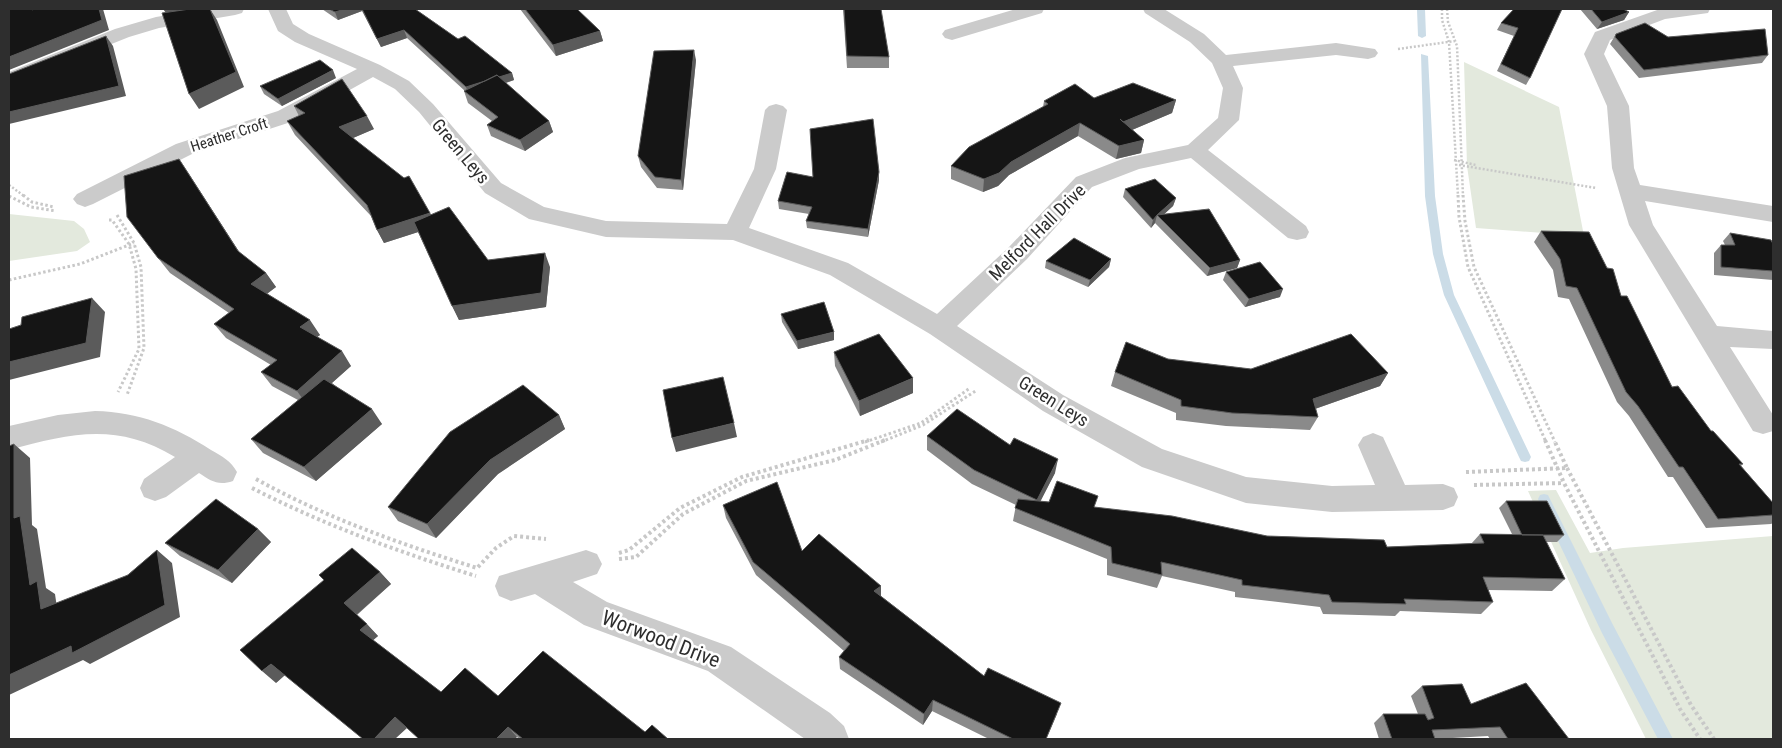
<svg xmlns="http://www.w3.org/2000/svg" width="1782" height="748" font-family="'Roboto Condensed',sans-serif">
<rect width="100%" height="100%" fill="#fff"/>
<path fill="#e3e9dd" d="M1464,62L1559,107L1584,236L1476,228L1467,166Z
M9,214L74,221L84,229L90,242L77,251L9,261Z
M1556,490L1590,553L1623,548L1773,536V739H1646L1591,630L1528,491Z"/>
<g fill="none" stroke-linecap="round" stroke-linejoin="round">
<path fill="#cbdce7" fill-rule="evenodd" d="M1417,9H1425L1426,36L1422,38L1418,36Z
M1421,54L1428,56L1435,196L1443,254L1454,295L1531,457L1529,461L1525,462L1521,461L1519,457L1444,295L1433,254L1425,196Z
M1544,494L1548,495L1612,623L1673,739H1658L1602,633L1538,499L1540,495Z"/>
<path stroke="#c8c8c8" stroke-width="2.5" stroke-dasharray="2 2" stroke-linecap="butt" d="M1442,9V20L1449,42L1458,196
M1447,9L1448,22L1457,46L1463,196
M1398,49L1455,41
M1454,160L1476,165
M1459,165L1596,188
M9,185L24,196"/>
<path stroke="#c8c8c8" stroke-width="3" stroke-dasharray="2.5 2.5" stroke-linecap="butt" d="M23,195L32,202L54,207
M1458,195L1459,217L1468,267L1546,442
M1463,195L1465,221L1474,267L1555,442
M9,196L31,207L56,211
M117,215L134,243L141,267L144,348L127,395
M109,220H112L129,244L136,269L139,349L118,392
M9,280L80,264L134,243
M865,442L921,423L970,388
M881,442L923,425L977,390"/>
<path stroke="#c8c8c8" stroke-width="4" stroke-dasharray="3 3" stroke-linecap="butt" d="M1545,440L1564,483L1680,709L1700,739
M1567,468L1691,705L1714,739
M1466,472L1567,468L1554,440
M256,479C326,518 401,544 477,568L496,548L514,536L546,539
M1474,485L1564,483
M252,488C324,525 399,552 476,576
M619,553L629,550L680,508L742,477L869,440
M619,559L636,557L683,514L746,481L835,460L885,440"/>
<path fill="#cbcbcb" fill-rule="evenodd" d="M204,9H244L242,13L235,15L159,28L129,37L9,85V72L115,29L156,17Z
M268,9H286L293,24L309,34L380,65L409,81L433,104L501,183L544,207L606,221L727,224L754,169L765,110L769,106L776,104L783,106L787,110L776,169L749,228L848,263L937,314L1009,247L1076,177L1125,158L1188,145L1218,118L1223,88L1212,63L1190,42L1145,13L1143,9H1164L1204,34L1226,55L1336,43L1375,49L1378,53L1375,57L1368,59L1336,55L1233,66L1243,88L1239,120L1208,150L1306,226L1309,232L1306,238L1297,240L1288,238L1191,158L1139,169L1092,187L1027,259L957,326L1063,395L1162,449L1246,477L1332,486L1375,485L1358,445L1363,437L1373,433L1383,437L1405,485L1443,484L1454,488L1458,497L1454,506L1443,510L1332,512L1246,503L1142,467L1043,411L930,334L830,275L733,240L606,237L529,219L485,193L419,112L395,89L373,77L294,121L192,154L93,204L85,207L77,204L73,199L77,194L176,144L278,111L357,69L295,42L278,31Z
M1016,9H1044L1042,13L952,40L945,38L942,34L945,30Z
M1660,9H1710L1708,13L1665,19L1610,40L1604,54L1629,106L1634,168L1640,185L1773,206V222L1645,201L1653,225L1717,326L1773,331V349L1730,347L1773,415V431L1763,434L1753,431L1629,225L1612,168L1607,106L1584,54L1595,32Z
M95,411C139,412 174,426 211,450C222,456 231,461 237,472L233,481C218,486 211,481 199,473L166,497L155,501L144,497L140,488L144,479L175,457C117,422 71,433 9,450V426L58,415Z
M586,550L597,554L602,564L597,574L573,582L607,602L731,647L830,713L844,726L849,739H805L708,671L584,625L535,594L511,601L499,596L495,586L499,576Z"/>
</g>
<path fill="#8a8a8a" d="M322,9H415L458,39L512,73L514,80L506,83L549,121L553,132L525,151L491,136L487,125L492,121L468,103L464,91H465L407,38L381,47L362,11L338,20Z
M520,9H577L600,31L603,41L556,56Z
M843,9L889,57V68H847Z
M1514,9L1530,78L1526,85L1497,71L1514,36L1497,30L1501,23Z
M1580,9H1623L1629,12L1624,20L1597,29Z
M1616,34L1668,37L1768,55L1762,63L1639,78L1610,44Z
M696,60L683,190L657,188L641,167L638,156Z
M336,78L282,106L264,94L260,86Z
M1094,98L1176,100L1172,113L1132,130L1144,140L1141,153L1116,159L1078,136L1009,175L998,186L983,192L951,179V166L1043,107L1044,101Z
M294,106L374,129L353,138L431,214L488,260L550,267L546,307L459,320L418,232L384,243L377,230L371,216L295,135L287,121L299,116Z
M179,159L240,253L266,273L276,287L267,294L320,335L317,337L351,366L332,383L382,424L316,481L263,453L251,439L298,400L272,386L261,372L271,365L226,338L214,324L229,313L170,273L158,258Z
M813,177L879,180L868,237L807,228L806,221L809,214L779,209L778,201Z
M1125,189L1176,198L1173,206L1164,214L1240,260L1237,268L1207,276L1155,223L1151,228L1123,197Z
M1541,231L1621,296L1672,387L1711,431L1743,464L1741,466L1773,503V523L1771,524L1706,528L1673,477H1668L1629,416L1617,402L1569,299L1558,297L1553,270L1534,242Z
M1730,233L1773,244V280L1714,275V253L1721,245H1725L1723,241Z
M1111,259L1109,267L1088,287L1045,268L1046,261Z
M1226,272L1280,297L1245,307L1223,280Z
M781,314L834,340L798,349L782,322Z
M834,352L913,393L860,416L835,366Z
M1168,359L1251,369L1388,373L1380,386L1315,409L1318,417L1310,430L1226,426L1176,420V413L1111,386L1115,372Z
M559,415L565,429L498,474L436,538L398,521L388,507Z
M927,436L1055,473L1040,501L1094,507L1267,536L1387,547L1471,544L1480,534H1512L1499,508L1506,501L1564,535L1557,542H1546L1565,579L1552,591L1488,590L1493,602L1481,614L1400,611L1395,616L1323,614L1320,607L1235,597V592L1162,576L1157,588L1107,575V559L1013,521L1016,505L972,484L927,450Z
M723,505L802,551L881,586V596L984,676L1057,714L1046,739H989L932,711L923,725L840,669L839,657L844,651L756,575L726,518Z
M258,529L271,542L232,583L180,556L165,543Z
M380,572L391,584L357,615L378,636L373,640L441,692L498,696L645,732L668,739H519L517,737L407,728L285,675L276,683L324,580L319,575Z
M1422,686L1471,704L1569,739H1490L1488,736L1435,739H1379L1374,723L1383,714H1418L1411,696Z"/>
<path fill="#5b5b5b" d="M99,9H103L109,30L9,70V57Z
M163,9H200L166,13Z
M210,9L217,20L244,87L199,109L189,94Z
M345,9H361L362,11L338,20L335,12Z
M1629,12L1624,20L1597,29L1602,22Z
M404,30L407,38L381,47L377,39Z
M600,31L603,41L556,56L553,45Z
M106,36L113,46L126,96L9,124V112Z
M694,50L696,60L683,190L681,180Z
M333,70L336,78L282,106L278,99Z
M512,73L514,80L469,95L466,87Z
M1176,100L1172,113L1120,135L1123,122Z
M367,116L374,129L346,141L339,127Z
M549,121L553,132L525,151L520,140Z
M1080,123L1078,136L1009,175L998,186L983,192L984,179L1011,162Z
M1144,140L1141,153L1116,159L1119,146Z
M179,159L189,174L248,266L238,251Z
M879,172V180L868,237V229Z
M1176,198L1173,206L1160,218L1157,215Z
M430,213L437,226L384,243L377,230Z
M1157,215L1155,223L1151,228L1153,220Z
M545,253L550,267L546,307L459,320L452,306Z
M1111,259L1109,267L1088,287L1090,280Z
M1240,260L1237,268L1207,276L1210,268Z
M266,273L276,287L261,298L251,284Z
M1283,289L1280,297L1245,307L1249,299Z
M92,298L105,312L100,357L9,380V362Z
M310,320L320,335L310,342L300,327Z
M834,332V340L798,349L797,341Z
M342,351L351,366L307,405L297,391Z
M1388,373L1380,386L1306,412L1313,399Z
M913,378V393L860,416L859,401Z
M372,409L382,424L316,481L304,467Z
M559,415L565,429L498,474L436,538L427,524L490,460Z
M734,423L737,437L676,452L672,438Z
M14,444L30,458L32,525L37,529L46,588L55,594L59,622L41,609L30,585L14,518Z
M1058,459L1055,473L1034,514L1037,500Z
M258,529L271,542L232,583L218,570Z
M157,550L172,563L180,617L90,664L83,660L9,695V675Z
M380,572L391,584L355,616L344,603Z
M881,586V598L874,591Z
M367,624L378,636L371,642L360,630Z
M271,664L285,675L276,683L262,671Z
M933,700L932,711L923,725L924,714Z
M395,717L407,728L395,739H374Z
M508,727L517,737L515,739H496Z"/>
<path fill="#151515" stroke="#5b5b5b" d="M9,9H31L32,10L34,9H99L102,20L9,57Z
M190,9H210L236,72L189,94L162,13Z
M329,9H345L335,12Z
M362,9H415L458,39L465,36L512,73L499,77L497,75L485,81L466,87L404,30L377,39Z
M525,9H577L600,31L553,45Z
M844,9H881L889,57L847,56Z
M1514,9H1562L1530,78L1501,64L1518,28L1501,23Z
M1591,9H1623L1629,12L1602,22Z
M1645,23L1668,37L1765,29L1768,55L1644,70L1615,37L1616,34Z
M106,36L119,86L9,112V74Z
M694,50L681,180L655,177L638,156L654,51Z
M320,60L333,70L278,99L260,86Z
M497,75L549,121L520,140L487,125L498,117L464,91Z
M342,79L367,116L339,127L404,178L409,176L430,213L377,230L367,205L287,121L305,113L294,106Z
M1133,83L1176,100L1123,122L1120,119L1144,140L1119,146L1080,123L1011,162L999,173L984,179L951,166L969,147L1048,104L1044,101L1075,84L1094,98Z
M873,119L879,172L868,229L806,221L812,207L778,201L787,172L813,177L810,129Z
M179,159L238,251L266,273L251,284L310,320L300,327L342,351L297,391L261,372L277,360L214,324L234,309L158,258L127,217L124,176Z
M1155,179L1176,198L1157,215L1209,209L1240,260L1210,268L1157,215L1153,220L1125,189Z
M449,207L488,260L545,253L541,293L452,306L414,222Z
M1541,231L1589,232L1607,268L1613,269L1621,296H1627L1672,387L1678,386L1711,431H1713L1743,464H1739L1773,503V515L1718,519L1683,467H1679L1638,406L1626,392L1577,288L1566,286L1560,259Z
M1730,233L1771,240L1773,244V271L1721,267V245H1735Z
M1074,238L1111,259L1090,280L1046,261Z
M1260,262L1283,289L1249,299L1226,272Z
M92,298L86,343L9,362V329L21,325L22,317Z
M824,302L834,332L797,341L781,314Z
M879,334L913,378L859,401L834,352Z
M1351,334L1388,373L1313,399L1318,417L1232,413L1181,406V400L1115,372L1126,342L1168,359L1251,369Z
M723,377L734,423L672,438L663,390Z
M324,379L372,409L304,467L251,439Z
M523,385L559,415L490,460L427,524L388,507L450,432Z
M957,409L1010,445L1014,438L1058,459L1037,500L974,470L927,436Z
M14,444V518L20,516L30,585L37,581L41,609L128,575L157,550L165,605L72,653L71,646L9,675V446Z
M1057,481L1098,496L1094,507L1172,516L1267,536L1384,540L1387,547L1484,543L1480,534L1543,535L1565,579L1483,577L1493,602L1404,599L1406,604L1332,602L1329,595L1242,585V580L1161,562L1162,575L1112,563L1111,547L1015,508L1018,499L1049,502Z
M777,482L802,551L819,534L881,586L874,591L984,676L988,668L1061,703L1046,739H1013L933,700L924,714L839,657L850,644L753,562L723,505Z
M216,499L258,529L218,570L165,543Z
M1506,501H1547L1564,535H1522Z
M352,548L380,572L344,603L367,624L360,630L441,692L465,668L498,696L543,651L645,732L652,725L668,739H523L508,727L496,739H419L395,717L374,739H363L271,664L262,671L240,650L324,580L319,575Z
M1526,683L1569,739H1508L1500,727L1432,730L1435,739H1392L1383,714H1425L1428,720L1434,718L1422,686L1462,684L1471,704Z"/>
<g text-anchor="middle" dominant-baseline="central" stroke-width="5" stroke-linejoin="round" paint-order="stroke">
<g font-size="15" fill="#2e2e2e" stroke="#fff">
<text transform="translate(229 135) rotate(-18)">Heather Croft</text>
</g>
<g font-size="18" fill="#2e2e2e" stroke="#fff">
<text transform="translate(461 151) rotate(50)">Green Leys</text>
<text transform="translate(1037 232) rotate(-45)">Melford Hall Drive</text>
<text transform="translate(1054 401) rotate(32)">Green Leys</text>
</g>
<g font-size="21" fill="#2e2e2e" stroke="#fff">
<text transform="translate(661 639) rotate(21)">Worwood Drive</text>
</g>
</g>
<rect width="1782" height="748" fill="none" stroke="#2e2e2e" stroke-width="20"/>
</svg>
